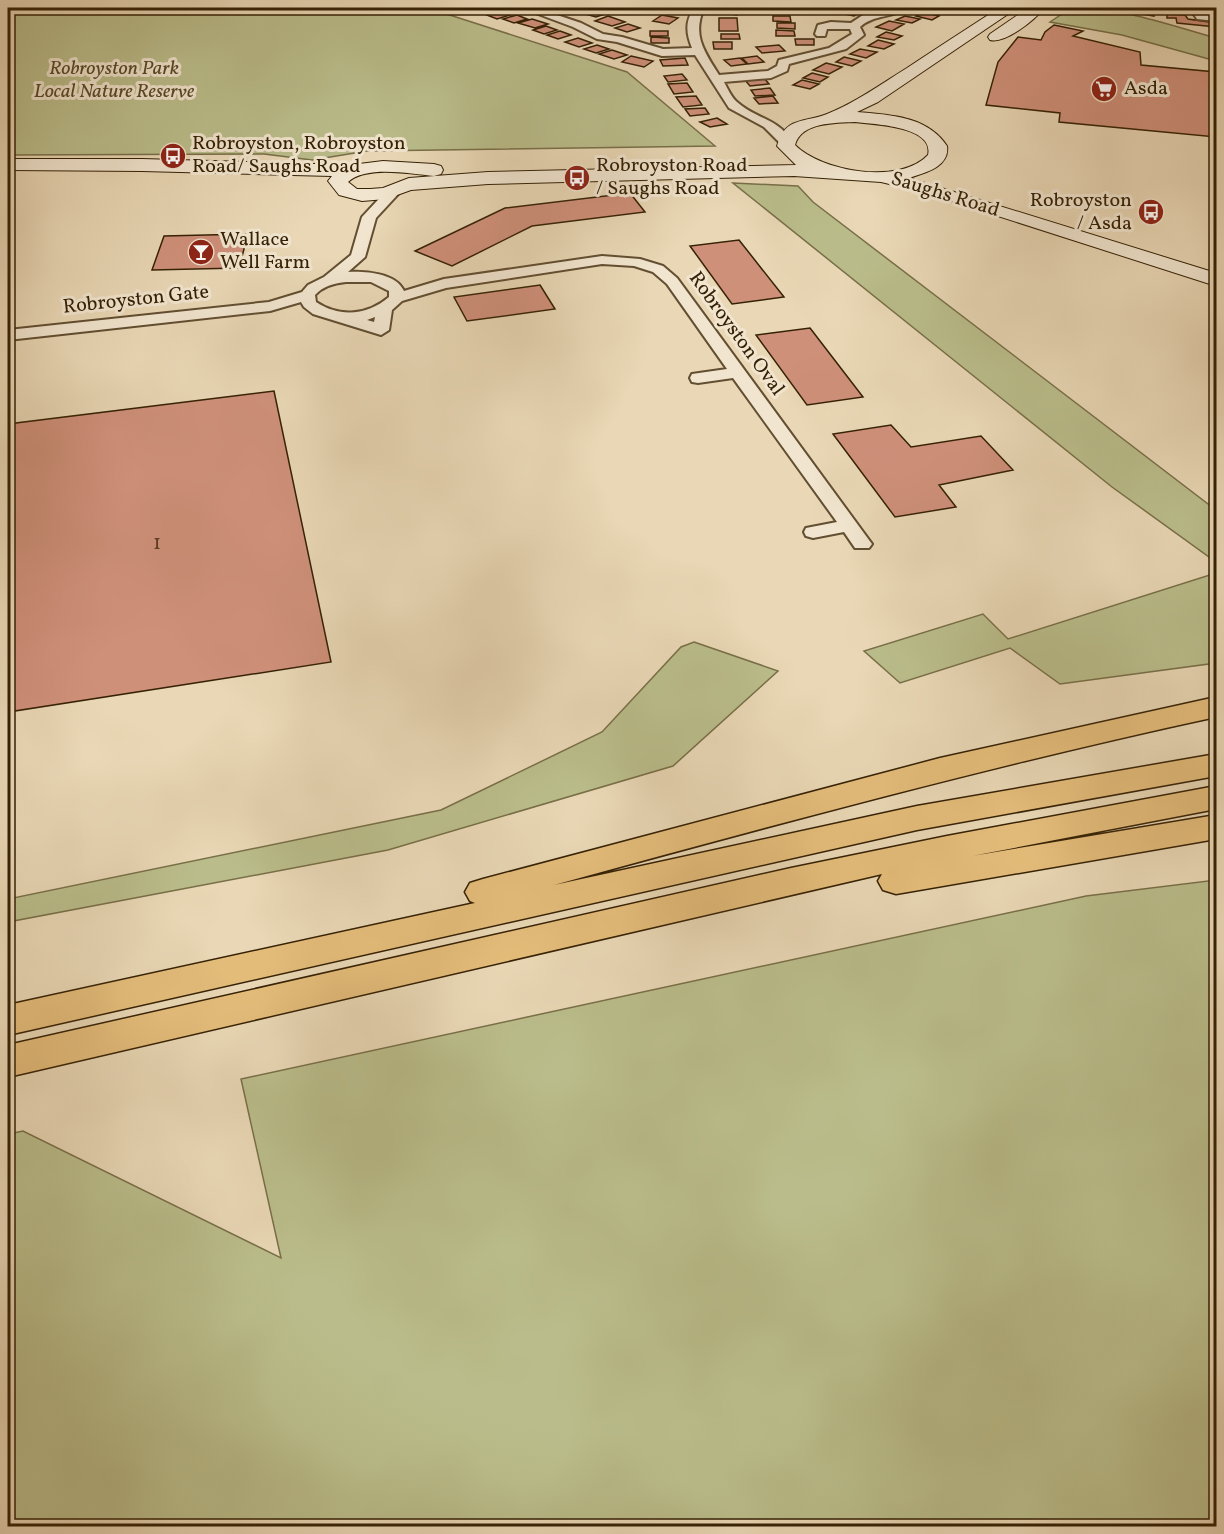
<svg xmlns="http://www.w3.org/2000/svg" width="1224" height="1534" font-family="Vollkorn,serif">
<rect width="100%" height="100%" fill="#e9d7b5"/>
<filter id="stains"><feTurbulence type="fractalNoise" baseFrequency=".00333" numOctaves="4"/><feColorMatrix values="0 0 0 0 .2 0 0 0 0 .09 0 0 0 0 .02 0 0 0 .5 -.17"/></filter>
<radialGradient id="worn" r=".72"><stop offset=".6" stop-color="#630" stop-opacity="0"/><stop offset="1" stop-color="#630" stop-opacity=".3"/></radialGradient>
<path fill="#babd8b" stroke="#786f48" stroke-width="1.5" d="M8,8H428L627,72L715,146L367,151L312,160L264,154L8,155Z
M1071,8C1120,7 1169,25 1216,38V61L1122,35L1050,22Z
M733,183L798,186L813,202L1216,510V562L1112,487Z
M1216,573V663L1060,684L1010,648L900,683L864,651L983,614L1008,639Z
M694,642L778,671L673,766L388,850L8,922V899L441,810L602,732L681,647Z
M1216,880V1526H8V1134L23,1131L281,1258L241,1079L1086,896Z"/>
<path fill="#cf907a" stroke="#352105" stroke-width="1.5" d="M448,8H472L451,14L440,10Z
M725,8H744L737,15L720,13Z
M849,8L863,11L854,16L840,13Z
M931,8H952L943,13L927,10Z
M1130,8L1154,12V16L1131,12Z
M597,10L608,13L596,17L585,14Z
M500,11L510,15L497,19L487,15Z
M924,12L939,16L932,20L916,16Z
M1167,14L1185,15L1188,19L1216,23V27L1177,23L1176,18H1167Z
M517,15L527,19L514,23L503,19Z
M662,15L678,18L669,24L653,21Z
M608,16L625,22L612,26L595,21Z
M773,16H790L791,22L773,21Z
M905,16L920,19L912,23L896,20Z
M719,18H737L738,31H719Z
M532,19L548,24L535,28L518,23Z
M889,21L904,24L892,31L876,27Z
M777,23H795V29L777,28Z
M628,24L640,28L627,32L615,28Z
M1054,25L1083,31L1073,36L1140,52L1141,65L1216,72V137L1059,122L1060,113L986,105L998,62L1018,37L1041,40L1045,32Z
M546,26L557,30L544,34L533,30Z
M776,30L794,31L795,36H776Z
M560,31L571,35L558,39L547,35Z
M650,31H668V36H650Z
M886,32L902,36L894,40L877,37Z
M721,34H739L740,39H721Z
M651,37L669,38V43H651Z
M578,38L592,43L579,47L565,42Z
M795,39H814V45H796Z
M878,40L894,44L884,49L868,46Z
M713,42H732V49H714Z
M597,45L609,49L596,53L584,49Z
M779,45L785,51L762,53L756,47Z
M860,49L877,52L866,58L850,54Z
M612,50L627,55L614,59L599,54Z
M631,56L653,61L644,67L622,62Z
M757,56L764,62L748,64L742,58Z
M844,57L861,61L852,66L836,62Z
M685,58L688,65L663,66L660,60Z
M740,58L747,64L731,66L724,60Z
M826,63L842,67L829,74L813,70Z
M812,73L828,77L820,82L803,78Z
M682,74L687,80L668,82L664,76Z
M764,78L769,84L750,86L745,80Z
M802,80L819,84L810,89L793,85Z
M687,83L693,92L674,94L668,84Z
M770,88L775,95L755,96L751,90Z
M696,96L702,105L683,107L676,97Z
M773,96L778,103L759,104L754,98Z
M705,108L709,114L690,116L685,109Z
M717,118L727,124L710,127L700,122Z
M630,193L645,212L532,226L452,266L415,251L505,208Z
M248,234L239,268L152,270L164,236Z
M739,240L784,297L732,304L690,246Z
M540,285L555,309L467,321L454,297Z
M810,328L863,397L807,405L756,335Z
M274,391L331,662L8,712V424Z
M891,425L911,447L981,436L1013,470L939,485L956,507L895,517L833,434Z"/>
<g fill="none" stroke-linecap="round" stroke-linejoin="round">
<g stroke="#624e31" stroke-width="4">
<path id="street" d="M522,8H536L581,23L603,34L622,37L663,49L692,48C686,33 685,22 694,8H704C692,35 704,51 719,75L768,71L777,66L779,60L829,48L852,34L850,29H827L825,36H817L815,34L818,25L831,22L851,23L866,13L888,8H907C894,18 874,14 860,27L864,35L846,49L789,64L787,71L771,78L724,82C728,89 731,97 737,102C756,119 777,118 792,141L786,145L781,144L764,127L729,108L695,55L662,56L617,42L597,39L573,27Z
M1164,8H1201L1204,14L1216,15V21L1197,19L1193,13L1169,11Z
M394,187L401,191L376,218L365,257L348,272C365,271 396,273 404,291L444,279L602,256L640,259L663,266L677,278L869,540L872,544L869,548H855L844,532L813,538L806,536L804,532L806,528L837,522L733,378L698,383L692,382L690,378L692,374L727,369L667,284L653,272L634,266L602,264L446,288L402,301L392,310L389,330L381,335L313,314L304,307L301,302L270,311L8,340V330L269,302L302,292L308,285L324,277L351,255L362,217L389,188ZM346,282H371L389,291V297C368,315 340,318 316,302L315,295C323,286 335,283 346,282ZM375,317L374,322L367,320Z"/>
</g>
<g stroke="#352105" stroke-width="2">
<path id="secondary" d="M999,8H1017L878,102L857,112C891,115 927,116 947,146C950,167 925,173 909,178L1216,273V286L923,192L881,182L794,176L488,184L411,190L386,199L362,201L339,195L328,181L332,176L142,171L8,170V159H142L351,165L383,161L434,164L441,166L443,170L441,174L434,176C411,174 366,165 348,182L357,189H370L383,188L409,178L488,172L796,165L777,146C785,116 805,123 827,114C855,103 881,84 907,68C937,48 968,28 999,8ZM854,122C872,124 935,126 928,155C900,185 822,172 795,145C801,122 835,123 854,122Z
M1028,8H1044C1035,20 1005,44 990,40L988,37L990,34Z"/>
</g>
<g stroke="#352105" stroke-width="3">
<path id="highway" d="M1216,697V717C993,765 774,825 554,885L917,806L1216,754V776L917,830L8,1035V1005L475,903L470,901L465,892L470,883L483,879L940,758Z
M1216,786V809L972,856L1216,815V839L896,894L883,890L878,881L882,874L8,1077V1045L791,868L947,836Z"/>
</g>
<use href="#street" fill="#f1e5cf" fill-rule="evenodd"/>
<use href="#secondary" fill="#f1e5cf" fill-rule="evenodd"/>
<use href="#highway" fill="#e4bc7a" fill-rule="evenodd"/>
</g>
<defs>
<g id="supermarket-disc" transform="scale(1.35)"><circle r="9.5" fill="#8f2418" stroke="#f1e5cf"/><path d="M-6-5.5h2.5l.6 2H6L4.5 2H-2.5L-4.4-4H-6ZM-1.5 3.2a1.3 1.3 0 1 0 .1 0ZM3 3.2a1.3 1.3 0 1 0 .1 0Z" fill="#fff"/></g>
<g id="bus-disc" transform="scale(1.35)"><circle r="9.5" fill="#8f2418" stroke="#f1e5cf"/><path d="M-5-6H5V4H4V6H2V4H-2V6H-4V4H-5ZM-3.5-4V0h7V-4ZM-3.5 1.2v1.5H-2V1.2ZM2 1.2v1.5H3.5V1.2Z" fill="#fff"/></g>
<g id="bar-disc" transform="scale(1.35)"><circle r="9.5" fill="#8f2418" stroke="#f1e5cf"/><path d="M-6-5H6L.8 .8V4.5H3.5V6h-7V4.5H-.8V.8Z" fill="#fff"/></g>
</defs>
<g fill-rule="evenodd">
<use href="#supermarket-disc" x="1104" y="89"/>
<use href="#bus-disc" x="173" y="156"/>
<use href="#bus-disc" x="577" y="178"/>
<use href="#bus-disc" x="1151" y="212"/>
<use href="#bar-disc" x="201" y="252"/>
</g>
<g text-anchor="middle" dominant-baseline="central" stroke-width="6" stroke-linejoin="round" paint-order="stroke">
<g font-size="20" font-style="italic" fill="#564826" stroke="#f1e5cf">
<text x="114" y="69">Robroyston Park<tspan x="114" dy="23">Local Nature Reserve</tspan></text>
</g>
<g font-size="20" fill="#352105" stroke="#f1e5cf" text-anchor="start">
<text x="1124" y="89">Asda</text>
<text x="192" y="144">Robroyston, Robroyston<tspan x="192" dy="23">Road/ Saughs Road</tspan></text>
<text x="596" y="166">Robroyston Road<tspan x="596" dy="23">/ Saughs Road</tspan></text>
<text x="1132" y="201" text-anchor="end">Robroyston<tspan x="1132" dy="23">/ Asda</tspan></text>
<text x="220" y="240">Wallace<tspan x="220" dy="23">Well Farm</tspan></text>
</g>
<g font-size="20" fill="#352105" stroke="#f1e5cf">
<text transform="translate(945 195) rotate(17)">Saughs Road</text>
<text transform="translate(136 300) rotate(-6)">Robroyston Gate</text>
<text transform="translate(736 334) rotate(54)">Robroyston Oval</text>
</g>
<g font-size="21" fill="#5c3d22">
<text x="157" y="543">1</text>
</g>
</g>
<rect width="1224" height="1534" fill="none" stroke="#e9d7b5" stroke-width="30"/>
<rect x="9" y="9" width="1206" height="1516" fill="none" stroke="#352105" stroke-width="3"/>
<rect x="15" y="15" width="1194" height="1504" fill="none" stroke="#352105" stroke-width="1.5"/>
<rect width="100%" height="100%" filter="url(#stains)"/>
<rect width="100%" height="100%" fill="url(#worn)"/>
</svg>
